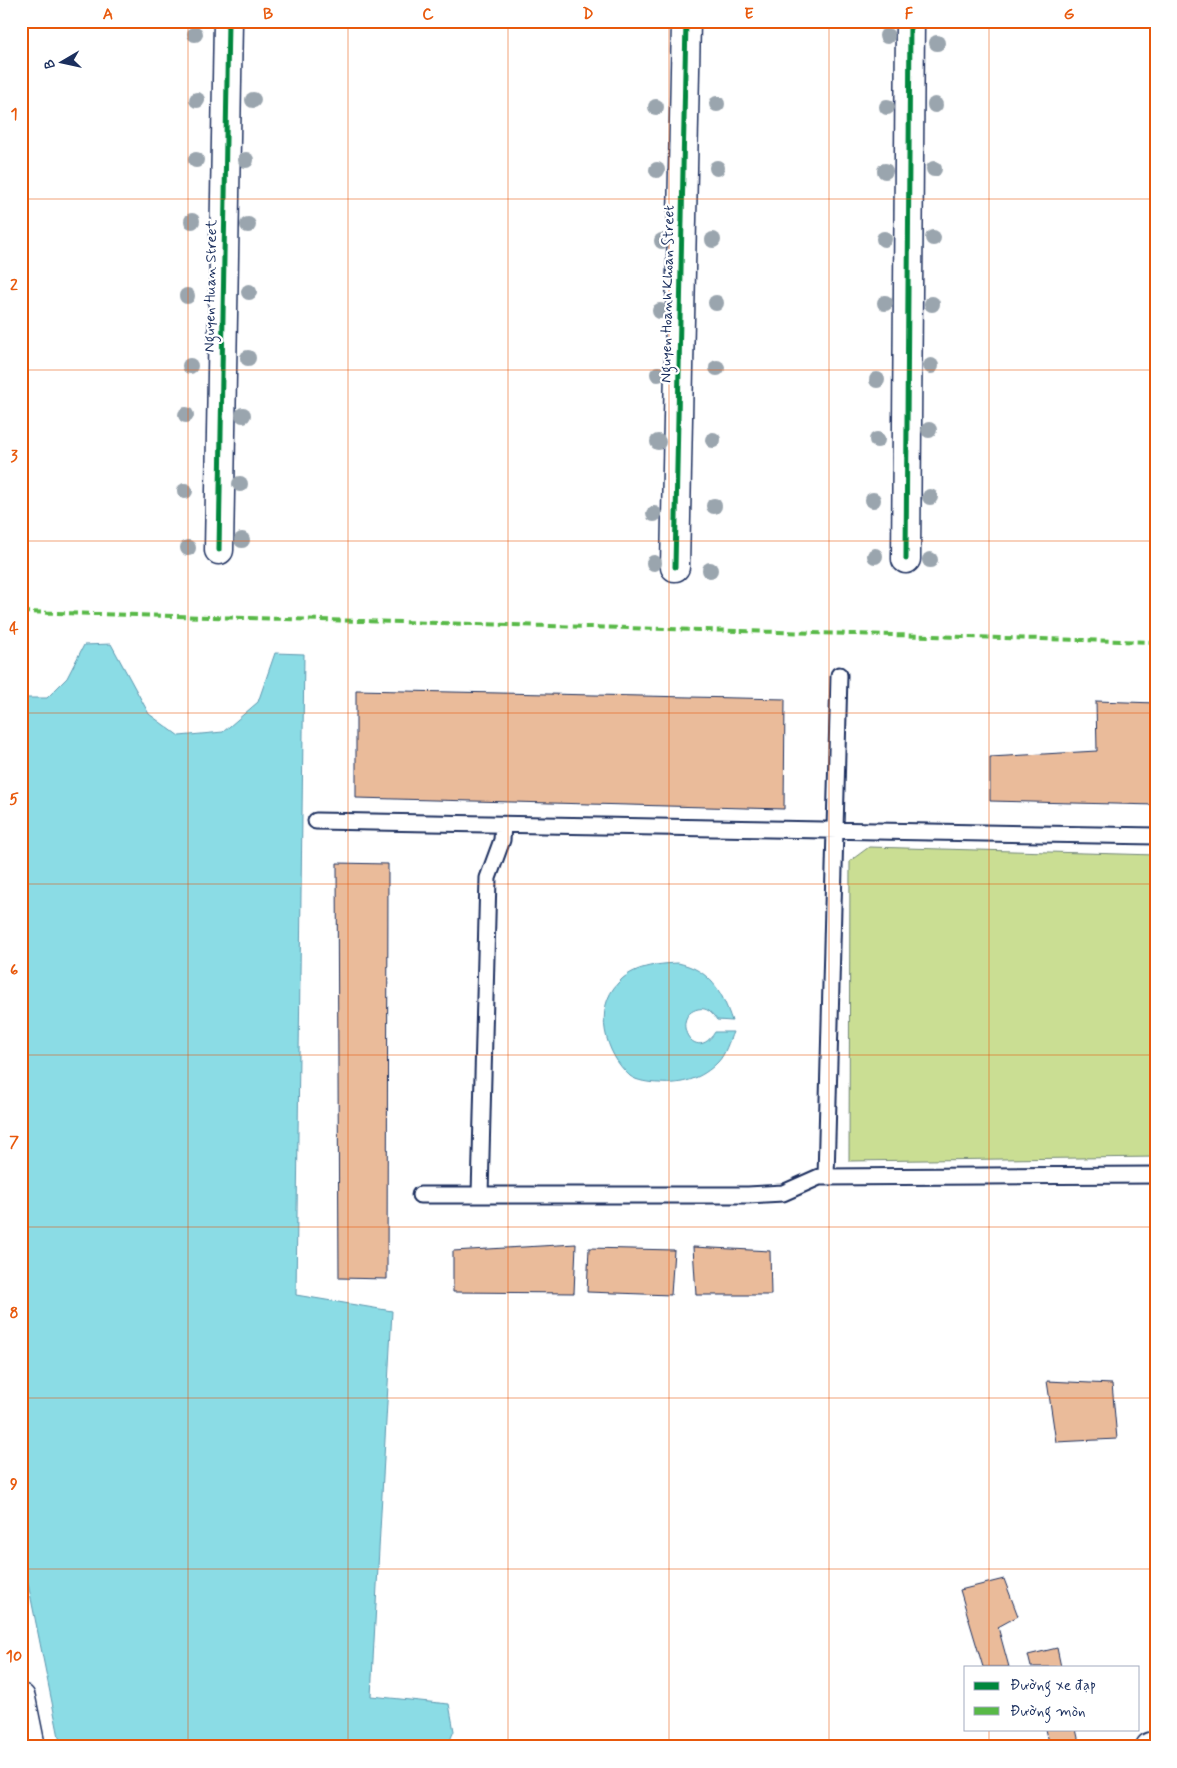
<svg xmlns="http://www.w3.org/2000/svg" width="1177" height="1768" font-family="Mynerve,sans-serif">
<rect width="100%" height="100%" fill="#fff"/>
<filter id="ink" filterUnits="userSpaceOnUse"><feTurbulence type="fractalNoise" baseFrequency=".02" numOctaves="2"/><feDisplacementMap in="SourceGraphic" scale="10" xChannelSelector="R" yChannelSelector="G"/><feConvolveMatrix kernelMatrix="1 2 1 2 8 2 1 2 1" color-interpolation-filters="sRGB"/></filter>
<g filter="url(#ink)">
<path fill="#cade93" stroke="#728678" d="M869,847L1156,855V1157L849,1161L850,861Z"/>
<path fill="#8bdce5" stroke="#5e97af" d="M111,644L149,714L179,736L223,732L258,702L275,653L304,654L296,1295L392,1311L371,1696L449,1704L454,1731L447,1747H61L21,1549V698H47L67,678L84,645Z
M678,963C710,970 722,991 732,1021L717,1020C712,1013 707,1007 698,1009C669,1016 694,1066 715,1032H733C729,1041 725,1055 718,1062C702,1079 681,1085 659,1083C651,1083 636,1081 630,1076C605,1054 593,1009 618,983C633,966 657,964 678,963Z"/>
<path fill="#eabb9a" stroke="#1b2f5e" d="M356,690L785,699L784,809L356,798Z
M1096,701L1156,703V805L990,801V757L1097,751Z
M337,863L388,864L387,1279L339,1278Z
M576,1244L574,1293L453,1292V1251Z
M693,1247L770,1251L771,1295H696Z
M589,1248L674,1250L671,1295L587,1292Z
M1047,1381L1112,1384L1117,1439L1056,1442Z
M1004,1579L1018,1616L998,1627L1009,1667H983L960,1590Z
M1057,1648L1061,1667H1031L1028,1655Z
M1046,1729H1076L1080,1747H1050Z"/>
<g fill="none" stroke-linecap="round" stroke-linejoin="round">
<g stroke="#1b2f5e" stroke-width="19">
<path id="lane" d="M316,821L1156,836
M826,1177L839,675
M420,1195H748L783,1193L819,1177L1156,1175
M480,1195L488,878L502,840L503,825"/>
</g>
<g stroke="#1b2f5e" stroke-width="31">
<path id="street" d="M219,550L228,21
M906,559L910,21
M675,567L686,21
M21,1698L31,1747"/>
</g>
<g stroke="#1b2f5e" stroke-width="31">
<path id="secondary" d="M1150,1747L1156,1745"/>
</g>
<use href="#lane" stroke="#fff" stroke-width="15"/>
<use href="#street" stroke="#fff" stroke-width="28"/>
<use href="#secondary" stroke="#fff" stroke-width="28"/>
<path stroke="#58b947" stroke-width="4" stroke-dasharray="8 4" stroke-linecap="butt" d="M21,612L1156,642"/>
<g stroke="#fff" stroke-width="8">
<path id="cycleway" d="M219,550L228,21
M906,559L910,21
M675,567L686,21"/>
</g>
<use href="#cycleway" stroke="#00873e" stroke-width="5"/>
</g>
<g fill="#9aa5ae">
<circle cx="195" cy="34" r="8"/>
<circle cx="887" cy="36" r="8"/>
<circle cx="937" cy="43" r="8"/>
<circle cx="197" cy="100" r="8"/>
<circle cx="253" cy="100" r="8"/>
<circle cx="717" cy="104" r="8"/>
<circle cx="935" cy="105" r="8"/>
<circle cx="656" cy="107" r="8"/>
<circle cx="887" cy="107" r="8"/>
<circle cx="196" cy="160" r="8"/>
<circle cx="246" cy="160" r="8"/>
<circle cx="717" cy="168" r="8"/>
<circle cx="934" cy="169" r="8"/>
<circle cx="657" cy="170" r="8"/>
<circle cx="885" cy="171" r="8"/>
<circle cx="192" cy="221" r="8"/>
<circle cx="248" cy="225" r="8"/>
<circle cx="933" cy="238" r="8"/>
<circle cx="884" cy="239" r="8"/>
<circle cx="713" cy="240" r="8"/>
<circle cx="662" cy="241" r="8"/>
<circle cx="249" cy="292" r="8"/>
<circle cx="187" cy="296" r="8"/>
<circle cx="716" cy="303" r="8"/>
<circle cx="885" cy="303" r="8"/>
<circle cx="932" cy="304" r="8"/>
<circle cx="660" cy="311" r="8"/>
<circle cx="248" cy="358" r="8"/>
<circle cx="190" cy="366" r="8"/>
<circle cx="931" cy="366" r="8"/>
<circle cx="717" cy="368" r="8"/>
<circle cx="658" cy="374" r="8"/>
<circle cx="877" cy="380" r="8"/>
<circle cx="186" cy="415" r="8"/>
<circle cx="243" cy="415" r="8"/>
<circle cx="929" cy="430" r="8"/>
<circle cx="713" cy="440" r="8"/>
<circle cx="877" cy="440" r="8"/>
<circle cx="658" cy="442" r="8"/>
<circle cx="240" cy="484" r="8"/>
<circle cx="185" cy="491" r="8"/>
<circle cx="930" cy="497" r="8"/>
<circle cx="873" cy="500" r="8"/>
<circle cx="714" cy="506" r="8"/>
<circle cx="654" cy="514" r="8"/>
<circle cx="242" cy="540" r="8"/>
<circle cx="188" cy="548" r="8"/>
<circle cx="875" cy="556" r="8"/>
<circle cx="930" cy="560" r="8"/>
<circle cx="654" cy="563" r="8"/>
<circle cx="710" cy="570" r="8"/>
</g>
</g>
<path fill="none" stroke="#e8590c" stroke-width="1" stroke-opacity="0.55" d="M188,21V1747M348,21V1747M508,21V1747M669,21V1747M829,21V1747M989,21V1667M21,199H1156M21,370H1156M21,541H1156M21,713H1156M21,884H1156M21,1055H1156M21,1227H1156M21,1398H1156M21,1569H1156M989,1729V1747"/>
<g text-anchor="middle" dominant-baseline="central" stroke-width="4.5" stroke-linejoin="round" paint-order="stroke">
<g font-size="15" fill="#1b2f5e" stroke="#fff">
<text transform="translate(211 286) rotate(-89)">Nguyen Huan Street</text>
<text transform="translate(668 294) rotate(-89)">Nguyen Hoanh Khoan Street</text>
</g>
</g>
<rect width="1177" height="1768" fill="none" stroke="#fff" stroke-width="55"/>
<rect x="964" y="1666" width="175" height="65" fill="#ffffff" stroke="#a4acbf"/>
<rect x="974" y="1682" width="25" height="8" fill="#00873e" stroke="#a4acbf"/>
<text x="1010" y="1690" font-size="15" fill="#1b2f5e">Đường xe đạp</text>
<rect x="974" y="1707" width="25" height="8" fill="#58b947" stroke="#a4acbf"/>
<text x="1010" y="1716" font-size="15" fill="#1b2f5e">Đường mòn</text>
<g transform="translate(62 62) rotate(261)" stroke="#ffffff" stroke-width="4" paint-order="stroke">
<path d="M0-4L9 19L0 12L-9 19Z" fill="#1b2f5e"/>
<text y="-8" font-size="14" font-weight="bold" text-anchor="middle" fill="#1b2f5e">B</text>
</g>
<rect x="28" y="28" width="1122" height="1712" fill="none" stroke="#e8590c" stroke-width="2"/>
<g font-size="16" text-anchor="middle" font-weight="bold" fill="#e8590c">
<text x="108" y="19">A</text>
<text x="268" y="19">B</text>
<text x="428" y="19">C</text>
<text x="588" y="19">D</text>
<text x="749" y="19">E</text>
<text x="909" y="19">F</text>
<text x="1069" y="19">G</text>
<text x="14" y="119">1</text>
<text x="14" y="290">2</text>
<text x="14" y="461">3</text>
<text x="14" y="633">4</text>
<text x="14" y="804">5</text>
<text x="14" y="975">6</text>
<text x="14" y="1147">7</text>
<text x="14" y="1318">8</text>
<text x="14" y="1489">9</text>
<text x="14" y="1661">10</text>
</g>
</svg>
